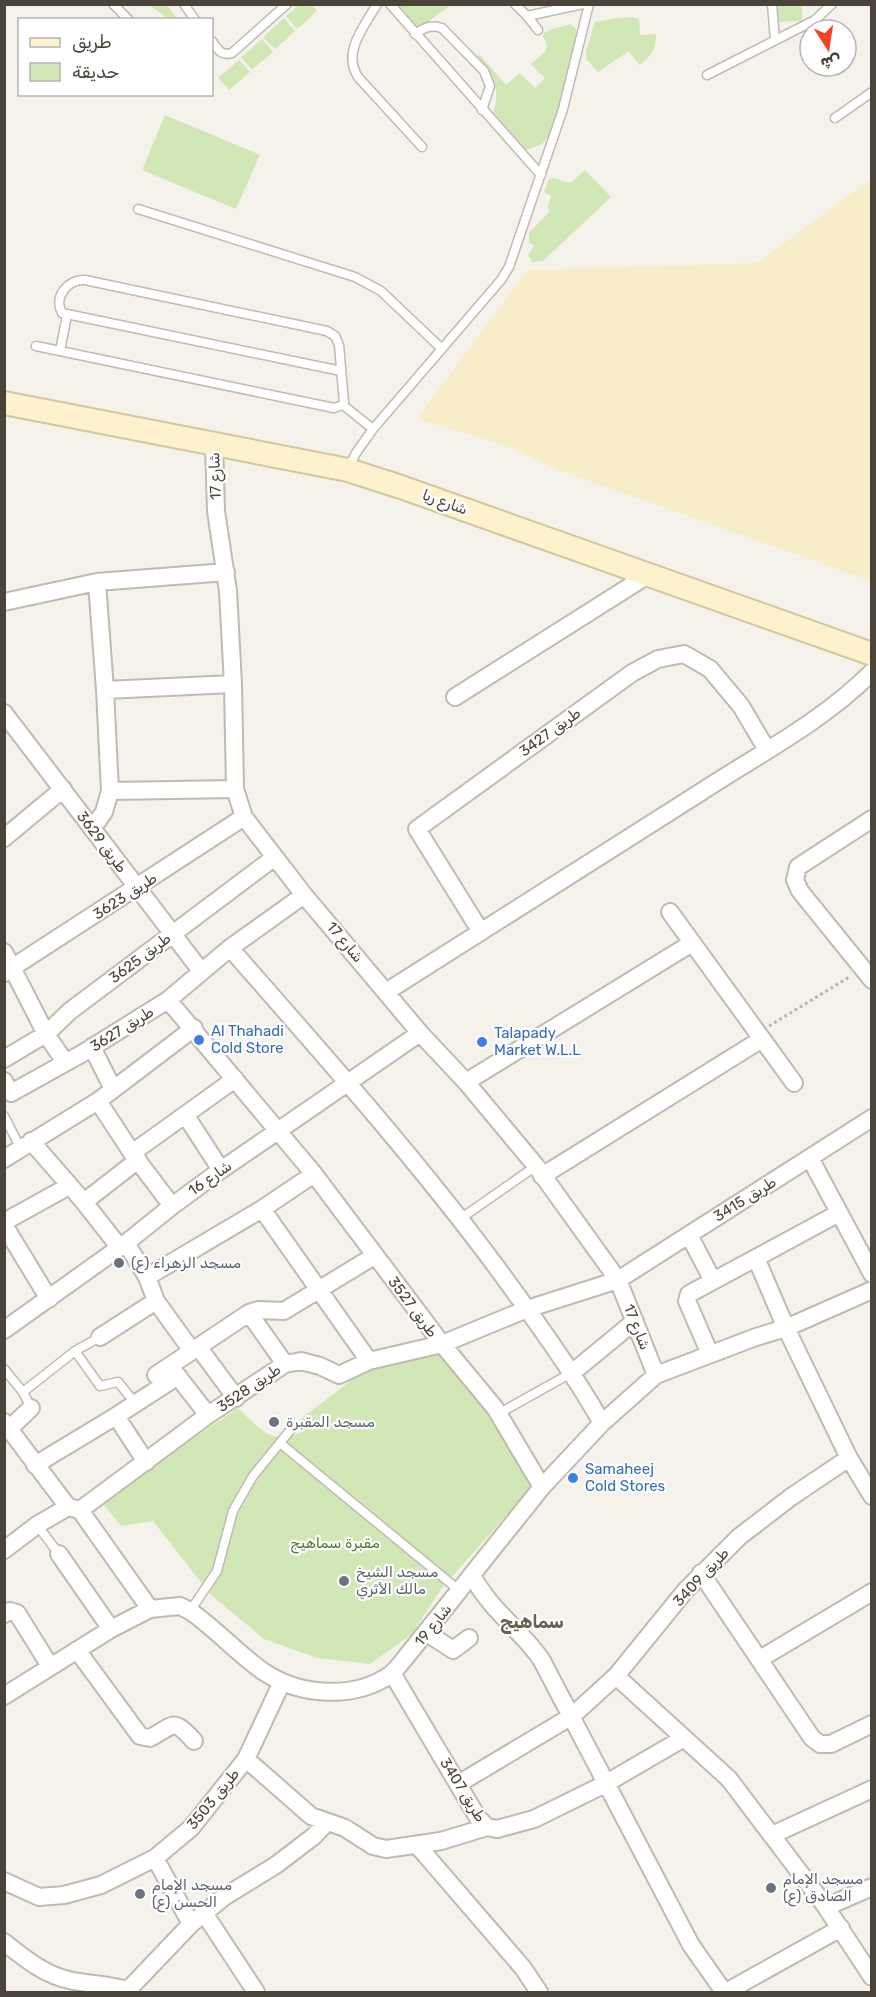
<svg xmlns="http://www.w3.org/2000/svg" width="876" height="1997" font-family="Rubik,'Noto Sans Arabic',sans-serif">
<rect width="100%" height="100%" fill="#f5f2eb"/>
<path fill="#d1e8b6" d="M149,5H167L177,18L169,19Z
M299,5H312L317,11L297,29L286,16Z
M394,5H451L417,30Z
M777,5H802V21L777,22Z
M632,17L639,19L640,35L656,34C656,49 651,57 639,65L629,51L598,72L586,59V51L595,22L616,18Z
M284,18L295,31L275,49L263,37Z
M571,24L576,29V34L554,129L542,144L526,150L520,149L493,114C503,79 489,84 475,57L480,55L506,85L520,73L535,88L545,78L531,64L545,52L547,46L543,36L544,33L552,29Z
M262,39L273,52L252,70L241,57Z
M239,60L250,72L229,90L218,78Z
M165,115L260,155L236,209L142,170Z
M585,170L611,197L543,261L532,262L528,255L534,246L529,242V233L549,212L548,206L551,196L544,192L549,179L554,178L570,183Z
M428,1343L470,1385L536,1482L441,1589L412,1634L370,1664L317,1658L264,1639L211,1595L153,1521L121,1526L101,1501L238,1408C261,1430 273,1448 305,1430L298,1421L362,1372Z"/>
<path fill="#f7eec9" d="M871,179V581L561,471L507,446L417,419L527,270L757,263Z"/>
<g fill="none" stroke-linecap="round" stroke-linejoin="round">
<g stroke="#c1baae" stroke-width="11">
<path id="service" d="M113,4L129,20
M184,4L195,20
M377,4C364,27 342,52 358,77L422,147
M390,4L541,175
M515,4L527,16L538,30
M772,4L775,40
M527,16L583,4
M415,34C424,28 431,24 442,28L484,71L490,86L482,110
M212,41C217,49 221,56 232,53L287,4
M707,75L815,20L832,4
M835,118L872,92
M138,209L355,277L381,291L442,349
M36,346L334,408L343,405L344,402L339,345L335,336L327,331L85,280C68,279 53,297 62,313L341,371
M60,351L67,315
M343,405L373,429
M348,469L356,453L373,429L501,280L509,267L563,109L589,4
M4,1116L21,1149
M460,1219L536,1166
M75,1351L100,1386L118,1382L135,1403
M4,1369L23,1392L31,1408
M23,1392L75,1351L100,1337
M498,1414L573,1372
M280,1443L460,1591
M37,1525L59,1554
M190,1611L217,1571L233,1511L238,1502L253,1476L292,1428"/>
</g>
<g stroke="#c1baae" stroke-width="20">
<path id="minor" d="M214,443L216,511L228,591L233,684L235,789L244,817L304,895L420,1033L466,1082L536,1166L618,1280L656,1375
M4,602L97,582L226,572
M105,690L233,684
M455,697L648,575
M4,713L201,971
M110,791L235,789
M872,819L798,867L795,880L800,891L872,980
M92,829L104,812L110,791L105,690L97,582
M4,838L63,789
M670,912L794,1083
M481,932L417,829L632,673L658,659L684,654L710,669L741,706L767,750
M230,948C321,1052 413,1155 495,1265C533,1317 570,1367 602,1423
M4,952L46,1034L65,1062
M4,973L244,817
M386,992C491,926 596,859 701,792C759,754 822,722 872,672
M168,1000L314,1174L442,1344L495,1408L542,1487
M92,1047L113,1089
M4,1059L46,1034L70,1011L275,857
M4,1081L11,1093L83,1053L168,1000L230,948L304,895
M466,1082L692,943
M98,1101L132,1153L172,1206
M186,1116L221,1170
M31,1141L84,1202L120,1248
M132,1153L235,1079
M810,1158L872,1274
M4,1159L98,1101L194,1028
M542,1176L762,1039
M84,1202L138,1160
M262,1209L369,1361
M4,1222L69,1186
M4,1225L49,1299
M689,1235L713,1281
M126,1243L147,1277L156,1301L192,1351
M756,1258L786,1328L849,1458L872,1496
M147,1277L262,1209L314,1174
M249,1313L285,1364
M4,1330L126,1243L172,1206L221,1170L420,1033
M100,1337L156,1301
M199,1348L236,1398
M710,1354L687,1301L689,1294L839,1213
M172,1369L208,1415
M573,1372L635,1321
M156,1375L249,1313L258,1310L284,1311L374,1256
M4,1422L68,1507
M9,1429L31,1408
M146,1462L116,1416L178,1376
M35,1465L116,1416
M80,1510L208,1415L285,1364L301,1361L320,1366L339,1375L369,1361L442,1344L527,1309L618,1280L872,1118
M80,1510L150,1609
M4,1550L37,1525L68,1507L76,1509
M59,1554L111,1629
M701,1573L812,1738L820,1744H831L872,1724
M472,1575C490,1610 519,1628 541,1659L691,1945L724,1992
M4,1614L10,1611L17,1613L50,1666
M427,1633L453,1650L469,1638
M77,1650L140,1736L150,1738C175,1725 172,1717 194,1741
M760,1659L872,1592
M392,1673L478,1818L487,1827L497,1829L534,1819L605,1784L684,1738
M616,1676L729,1779L826,1907L872,1977
M4,1696L111,1629L150,1609L180,1606L190,1611C216,1629 238,1654 264,1672C300,1696 355,1700 391,1674C396,1670 401,1663 406,1657L542,1487L602,1423L656,1375L756,1337L786,1328L872,1290
M246,1759L311,1816L345,1828L373,1846L386,1849L441,1841L487,1827
M458,1784L572,1716L616,1676L685,1591L739,1537L791,1497L849,1458
M772,1835L872,1789
M417,1845L523,1968L539,1992
M155,1858L191,1924
M4,1881L39,1897L64,1895L101,1885L155,1858L191,1828L246,1759L282,1682
M826,1907L872,1887
M204,1913L256,1992
M4,1942C25,1959 46,1976 73,1981C91,1984 110,1985 128,1990
M128,1990L191,1924L224,1897L276,1865L314,1836L326,1823
M726,1992L841,1928"/>
</g>
<g stroke="#d4c59c" stroke-width="26">
<path id="secondary" d="M4,403L348,470L401,487L872,654"/>
</g>
<path stroke="#c2b69f" stroke-width="3" stroke-dasharray="3 3" stroke-linecap="butt" d="M769,1026L851,976"/>
<use href="#service" stroke="#fff" stroke-width="8"/>
<use href="#minor" stroke="#fff" stroke-width="16"/>
<use href="#secondary" stroke="#fdf2cd" stroke-width="22"/>
</g>
<g fill="#3f7fe0" stroke="#fff" stroke-width="2">
<circle cx="199" cy="1040" r="6"/>
<circle cx="482" cy="1042" r="6"/>
<circle cx="573" cy="1478" r="6"/>
</g>
<g fill="#6b7280" stroke="#fff" stroke-width="2">
<circle cx="119" cy="1263" r="6"/>
<circle cx="274" cy="1422" r="6"/>
<circle cx="344" cy="1581" r="6"/>
<circle cx="771" cy="1888" r="6"/>
<circle cx="140" cy="1894" r="6"/>
</g>
<g text-anchor="middle" dominant-baseline="central" stroke-width="4.5" stroke-linejoin="round" paint-order="stroke">
<g font-size="15" fill="#4a4339" stroke="#fff">
<text transform="translate(215 476) rotate(-92)">شارع 17</text>
<text transform="translate(445 502) rotate(20)">شارع ريا</text>
<text transform="translate(550 732) rotate(-36)">طريق 3427</text>
<text transform="translate(102 842) rotate(53)">طريق 3629</text>
<text transform="translate(125 896) rotate(-33)">طريق 3623</text>
<text transform="translate(345 942) rotate(50)">شارع 17</text>
<text transform="translate(140 958) rotate(-37)">طريق 3625</text>
<text transform="translate(122 1029) rotate(-32)">طريق 3627</text>
<text transform="translate(210 1178) rotate(-35)">شارع 16</text>
<text transform="translate(745 1199) rotate(-32)">طريق 3415</text>
<text transform="translate(413 1307) rotate(53)">طريق 3527</text>
<text transform="translate(637 1327) rotate(68)">شارع 17</text>
<text transform="translate(249 1388) rotate(-34)">طريق 3528</text>
<text transform="translate(701 1577) rotate(-47)">طريق 3409</text>
<text transform="translate(433 1625) rotate(-51)">شارع 19</text>
<text transform="translate(463 1790) rotate(58)">طريق 3407</text>
<text transform="translate(213 1799) rotate(-51)">طريق 3503</text>
</g>
<g font-size="15" fill="#366cbe" stroke="#fff" text-anchor="start">
<text x="211" y="1031">Al Thahadi<tspan x="211" dy="17">Cold Store</tspan></text>
<text x="494" y="1033">Talapady<tspan x="494" dy="17">Market W.L.L</tspan></text>
<text x="585" y="1469">Samaheej<tspan x="585" dy="17">Cold Stores</tspan></text>
</g>
<g font-size="15" fill="#5b616d" stroke="#fff" text-anchor="start">
<text x="131" y="1263">مسجد الزهراء (ع)</text>
<text x="286" y="1422">مسجد المقبرة</text>
<text x="356" y="1572">مسجد الشيخ<tspan x="356" dy="17">مالك الأثري</tspan></text>
<text x="783" y="1879">مسجد الإمام<tspan x="783" dy="17">الصادق (ع)</tspan></text>
<text x="152" y="1885">مسجد الإمام<tspan x="152" dy="17">الحسن (ع)</tspan></text>
</g>
<g font-size="15" fill="#4a7b2c" stroke="#fff">
<text x="335" y="1543">مقبرة سماهيج</text>
</g>
<g font-size="18" font-weight="bold" fill="#6c6150" stroke="#fff">
<text x="532" y="1622">سماهيج</text>
</g>
</g>
<rect width="876" height="1997" fill="none" stroke="#4a4339" stroke-width="12"/>
<rect x="18" y="18" width="195" height="78" fill="#ffffff" stroke="#b7b4b0" stroke-width="1.5"/>
<rect x="30" y="38" width="30" height="9" fill="#fdf2cd" stroke="#b7b4b0" stroke-width="1.5"/>
<text x="72" y="48" font-size="18" fill="#4a4339">طريق</text>
<rect x="30" y="63" width="30" height="18" fill="#d1e8b6" stroke="#b7b4b0" stroke-width="1.5"/>
<text x="72" y="78" font-size="18" fill="#4a4339">حديقة</text>
<g transform="translate(828 48) rotate(168)"><circle r="28" fill="#ffffff" stroke="#b7b4b0" stroke-width="1.5"/>
<path d="M0-4.5L10 22L0 15L-10 22Z" fill="#f54222"/>
<text y="-9" font-size="16" font-weight="bold" text-anchor="middle" fill="#4a4339">ش</text>
</g>
</svg>
